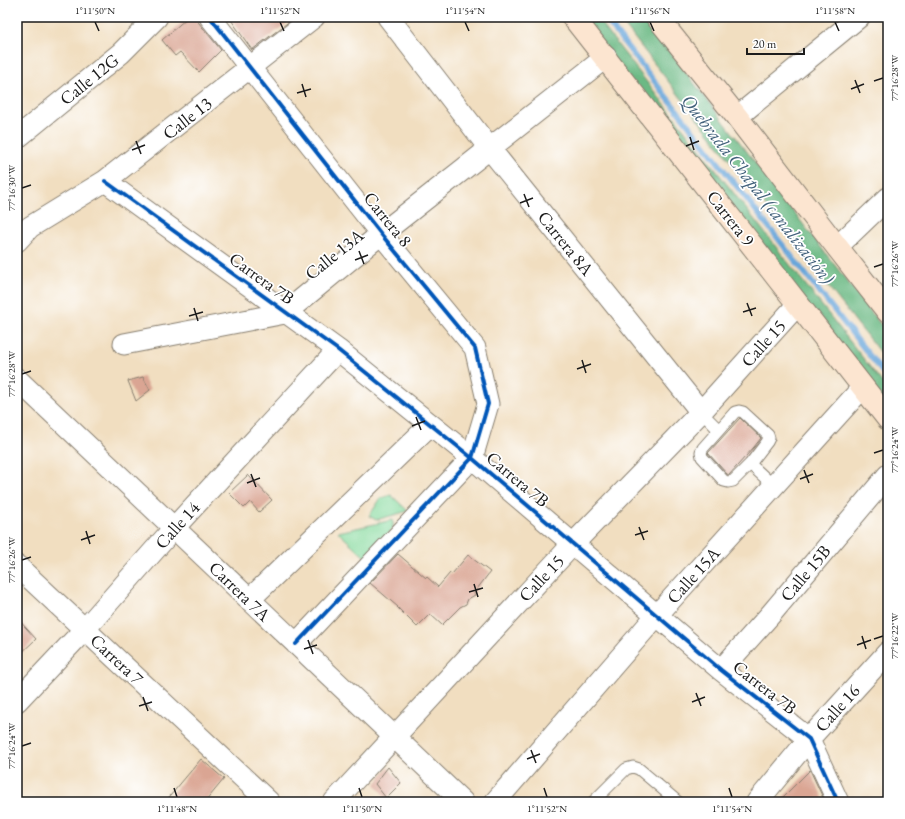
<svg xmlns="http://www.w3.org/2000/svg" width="905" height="819" font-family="'EB Garamond',serif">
<rect width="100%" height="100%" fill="#fff"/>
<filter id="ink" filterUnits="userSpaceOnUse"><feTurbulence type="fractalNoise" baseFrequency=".025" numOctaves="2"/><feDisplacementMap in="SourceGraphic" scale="8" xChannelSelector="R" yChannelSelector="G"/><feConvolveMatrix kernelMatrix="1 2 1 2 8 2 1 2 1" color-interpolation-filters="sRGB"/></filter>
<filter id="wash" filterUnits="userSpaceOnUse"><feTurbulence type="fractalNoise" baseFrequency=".012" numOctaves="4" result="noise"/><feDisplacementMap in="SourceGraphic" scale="16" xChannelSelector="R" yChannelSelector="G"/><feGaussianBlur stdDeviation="0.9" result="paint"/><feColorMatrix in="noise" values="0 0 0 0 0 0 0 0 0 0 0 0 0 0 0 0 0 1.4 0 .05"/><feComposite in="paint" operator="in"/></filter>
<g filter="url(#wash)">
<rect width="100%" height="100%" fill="#f1dec0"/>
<path fill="#85d99c" stroke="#507a5c" d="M391,495L408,511L376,520L369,516L381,498Z
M393,520V528L367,559L338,532Z"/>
<path fill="#6cb984" stroke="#446a50" d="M580,17H596L888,390V408Z
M618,17H643L888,334V363Z"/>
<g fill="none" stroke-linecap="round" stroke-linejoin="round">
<path stroke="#67a6da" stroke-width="5.5" d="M604,17L888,379"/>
</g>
<g id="blocks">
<path fill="#daa593" d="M188,17H194L221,50L199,72L180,52L175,56L162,40Z
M229,17H295L252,50Z
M143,377L150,390L136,401L128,381Z
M740,418L761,438L754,447L729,475L727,474L708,453Z
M248,475L272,500L259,512L250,502L244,508L229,493Z
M398,554L426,578L427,577L438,587L450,573L452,574L468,555L490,572L474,593L475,595L468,599L466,604L460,607L442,625L430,614L417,627L397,607H398L370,583Z
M17,618L36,639L17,657Z
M201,759L224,779L205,802H165Z
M388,767L401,783L386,798L375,784Z
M810,770L825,802H778Z"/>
</g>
</g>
<g filter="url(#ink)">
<use href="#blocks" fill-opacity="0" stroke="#867d6e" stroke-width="1"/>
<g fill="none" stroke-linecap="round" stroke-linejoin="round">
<g stroke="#867d6e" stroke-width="13">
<path id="lane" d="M739,411L743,412L768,435L769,438L767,442L750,464L733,481L728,482L724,481L702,457L701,452L703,448L735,412Z
M701,412L719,430
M750,464L774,486
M593,802L626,769L633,767L639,769L678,802"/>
</g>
<g stroke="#867d6e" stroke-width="23">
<path id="street" d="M210,17L381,234L475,348L488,404L472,458L296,644
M388,17L490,149L701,412
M737,117L859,17
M17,138L121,53L157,17
M105,181L338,350L472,458L721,670L809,739L838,802
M17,241L30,227L105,181L314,17
M837,247L888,198
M124,344L285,313L381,234L606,57
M17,379L463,802
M17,566L269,802
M249,600L430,425
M721,670L771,614L888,475
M17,701L85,629L174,528L338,350
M334,802L573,544L701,412L798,304
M495,802L657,615L863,387
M757,802L809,739L888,652"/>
</g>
<g stroke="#867d6e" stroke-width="24">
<path id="secondary" d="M573,17L888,419
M657,17L737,117L837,247L888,312"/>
</g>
<use href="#lane" stroke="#fff" stroke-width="11"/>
<use href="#street" stroke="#fff" stroke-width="21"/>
<use href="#secondary" stroke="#fce5d0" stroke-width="22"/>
<g stroke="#fff" stroke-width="6">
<path id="cycleway" d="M210,17L381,234L475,348L488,404L472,458L296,644
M105,181L338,350L472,458L721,670L809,739L838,802"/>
</g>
<use href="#cycleway" stroke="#0057b8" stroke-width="4"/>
</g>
</g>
<path fill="none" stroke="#1c1c1c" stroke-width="1.5" d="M95,22L99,31M280,22L284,31M465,22L469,31M650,22L654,31M835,22L839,31M855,80L860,93M874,81L883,78M302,84L306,97M851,89L864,84M297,93L311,89M690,137L694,150M136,141L141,154M686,146L699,141M132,150L145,145M22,188L31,185M524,194L529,207M520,203L533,198M359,251L364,264M355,260L368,255M874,267L883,264M747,303L752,316M194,308L198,321M743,312L756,308M189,316L203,312M582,360L586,373M577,369L591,364M22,374L31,371M416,417L421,430M412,426L425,421M874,453L883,450M804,470L809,483M251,474L256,487M800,479L813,474M247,483L260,478M639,527L644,540M86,531L90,544M635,535L648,531M81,540L95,535M22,560L31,557M474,584L478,597M469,592L483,588M862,636L866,649M874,639L883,636M308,640L313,654M857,645L871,640M304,649L317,645M696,693L701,706M143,697L148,711M692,702L705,697M139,706L152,702M22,746L31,743M531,750L536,763M527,759L540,754M174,788L177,797M359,788L362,797M544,788L547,797M729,788L732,797"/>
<g text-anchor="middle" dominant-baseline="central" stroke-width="3.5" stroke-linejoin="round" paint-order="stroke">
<g font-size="18" fill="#1c1c1c" stroke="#fff">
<text transform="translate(89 79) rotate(-39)">Calle 12G</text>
<text transform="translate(187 118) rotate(-38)">Calle 13</text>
<text transform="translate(731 218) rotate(52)">Carrera 9</text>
<text transform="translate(388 219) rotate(51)">Carrera 8</text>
<text transform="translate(566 243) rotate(51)">Carrera 8A</text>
<text transform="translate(334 254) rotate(-39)">Calle 13A</text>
<text transform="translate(262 278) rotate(36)">Carrera 7B</text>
<text transform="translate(763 343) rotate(-48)">Calle 15</text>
<text transform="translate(518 479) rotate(40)">Carrera 7B</text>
<text transform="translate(177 525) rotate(-48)">Calle 14</text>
<text transform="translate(805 573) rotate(-50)">Calle 15B</text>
<text transform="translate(693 575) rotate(-48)">Calle 15A</text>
<text transform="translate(541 578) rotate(-47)">Calle 15</text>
<text transform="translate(240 591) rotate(44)">Carrera 7A</text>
<text transform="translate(117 659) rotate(43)">Carrera 7</text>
<text transform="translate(765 687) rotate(38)">Carrera 7B</text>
<text transform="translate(837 708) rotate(-48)">Calle 16</text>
</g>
<g font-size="19" font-style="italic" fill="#42617b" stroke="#fff">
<text transform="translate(758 189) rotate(52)">Quebrada Chapal (canalización)</text>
</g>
</g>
<rect width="905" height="819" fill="none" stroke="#fff" stroke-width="44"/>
<path d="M747 48v6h57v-6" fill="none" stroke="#1c1c1c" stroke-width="2"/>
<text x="753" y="48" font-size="12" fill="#1c1c1c" stroke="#ffffff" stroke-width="3" paint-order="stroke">20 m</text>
<rect x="22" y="22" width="861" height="775" fill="none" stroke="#1c1c1c" stroke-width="1.5"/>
<g font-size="10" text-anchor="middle" fill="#1c1c1c">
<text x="95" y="14">1°11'50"N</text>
<text x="280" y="14">1°11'52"N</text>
<text x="465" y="14">1°11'54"N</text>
<text x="650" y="14">1°11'56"N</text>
<text x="835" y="14">1°11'58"N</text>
<text transform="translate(894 78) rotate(-90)" y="4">77°16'28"W</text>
<text transform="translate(11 188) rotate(-90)" y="4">77°16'30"W</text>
<text transform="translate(894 264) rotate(-90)" y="4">77°16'26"W</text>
<text transform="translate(11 374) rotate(-90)" y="4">77°16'28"W</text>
<text transform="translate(894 450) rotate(-90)" y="4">77°16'24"W</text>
<text transform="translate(11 560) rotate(-90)" y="4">77°16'26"W</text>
<text transform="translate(894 636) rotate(-90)" y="4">77°16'22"W</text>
<text transform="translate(11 746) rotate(-90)" y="4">77°16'24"W</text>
<text x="177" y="812">1°11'48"N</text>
<text x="362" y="812">1°11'50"N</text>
<text x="547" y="812">1°11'52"N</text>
<text x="732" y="812">1°11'54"N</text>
</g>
</svg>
